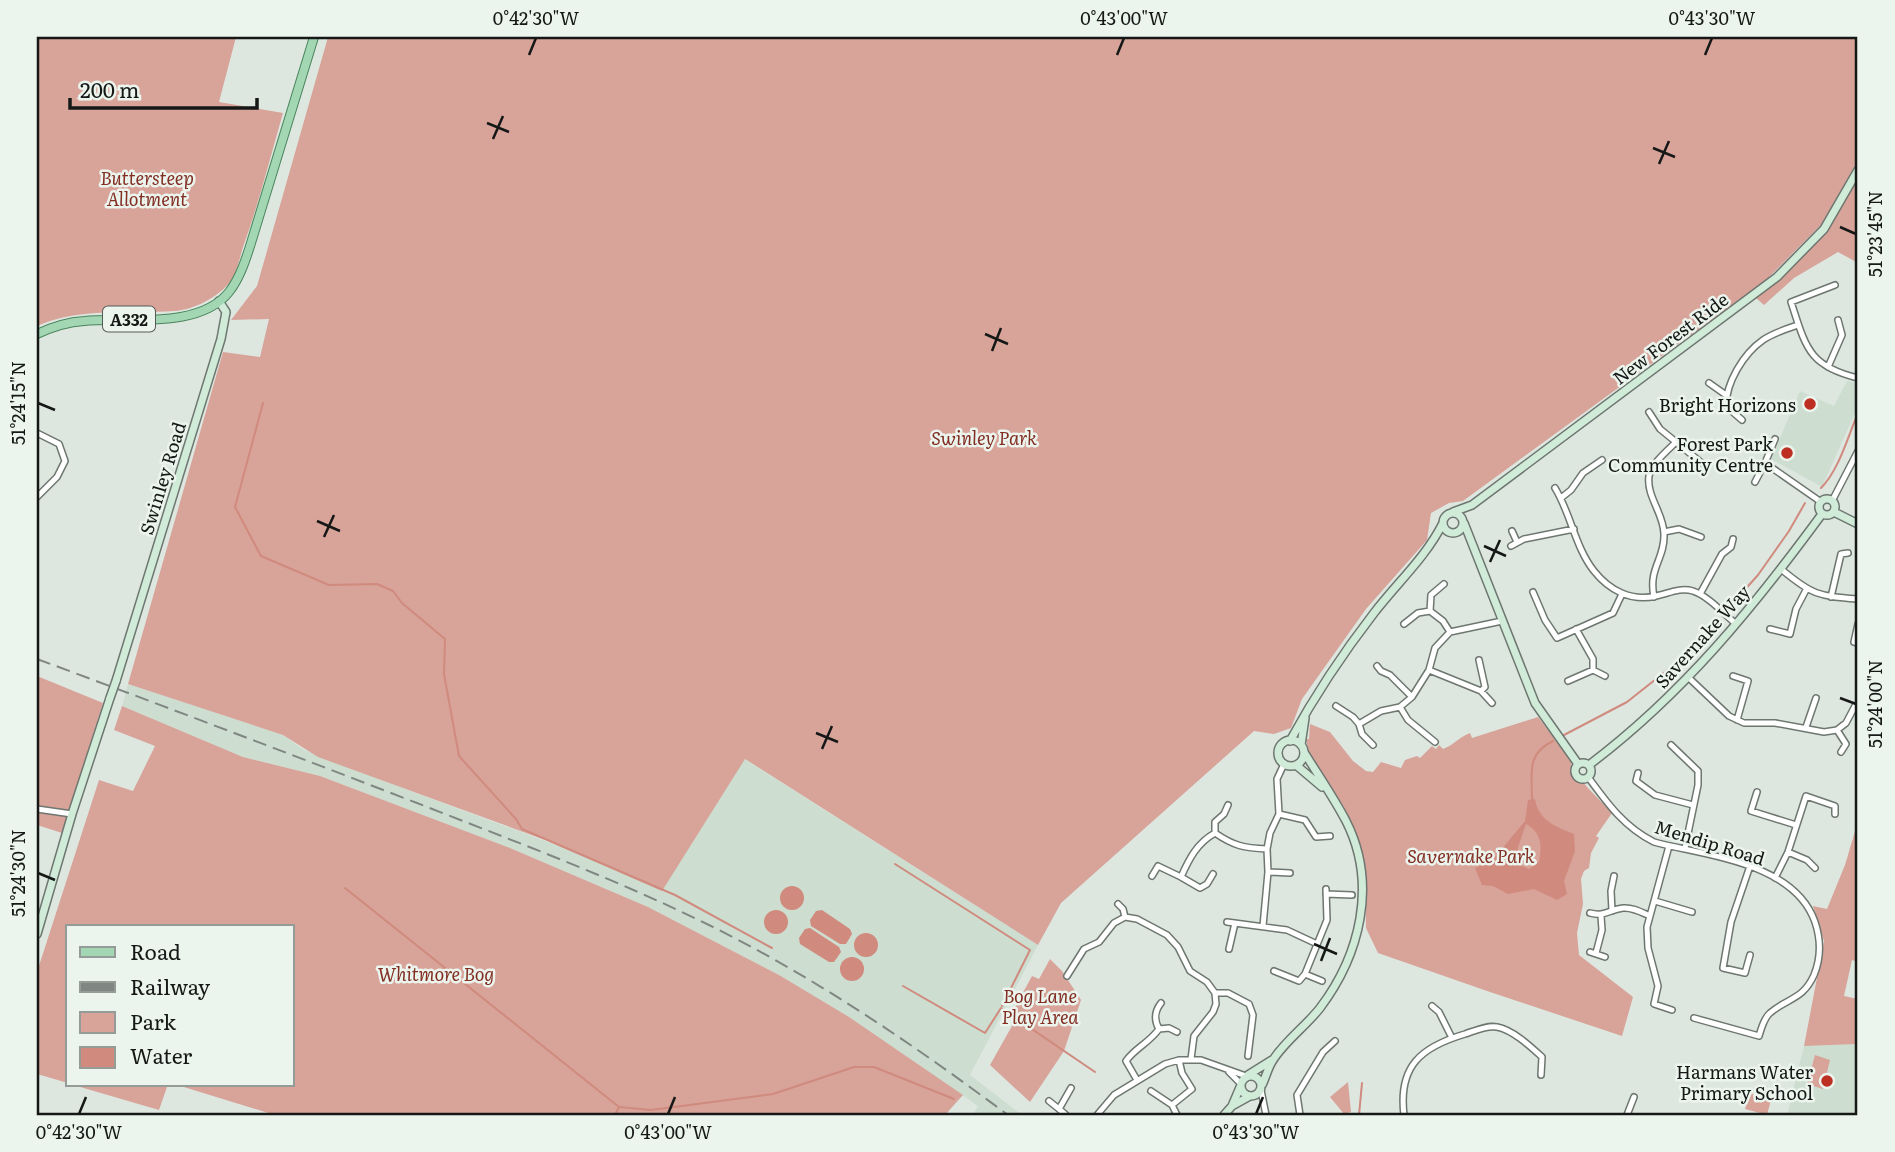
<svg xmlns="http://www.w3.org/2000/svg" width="1895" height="1152" font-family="Literata,serif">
<rect width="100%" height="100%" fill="#dde7e0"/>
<path fill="#cdddd0" d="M1847,381L1858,383V406L1822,487L1771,459L1800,391L1834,406Z
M128,684L283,735L301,748L322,758L585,856L744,759L1038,945L970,1075L1022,1115H973L978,1106L896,1049L779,975L648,907L510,848L320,776L243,757L122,706Z
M1858,1044V1115H1787L1804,1046Z"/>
<path fill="#d8a399" d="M37,37H236L219,102L283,113C270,158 259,203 243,247C240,257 237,273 230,282C218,297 194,310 174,311C128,314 80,307 37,326Z
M328,37H1858V160L1823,223L1765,281L1463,501L1449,503L1431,513L1427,540L1366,609L1302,699L1291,728L1274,734L1254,731L1061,903L1038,945L745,759L662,891L548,841L318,757L283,735L128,684L223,352L260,357L269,319L231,320L257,286Z
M1858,177V263L1838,252L1794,278L1764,305L1756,298L1824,229Z
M37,676L103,703L62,833L37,825Z
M122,706L243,757L320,776L510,848L648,907L779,975L849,1017L963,1095L945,1115H275L174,1084H292V926H68V1083L37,1074V972L99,780L133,791L155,746L114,730Z
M1538,717L1572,761L1571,765L1587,787L1612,813L1596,836L1599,838L1591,853L1589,868L1584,871L1581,879L1583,904L1577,933L1579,955L1633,997L1622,1036L1490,992L1378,953L1366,928L1365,872L1344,807L1310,758L1306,739H1309L1310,724L1330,732L1353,761L1366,771L1373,772L1381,762L1401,768L1405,760L1417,756L1420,758L1432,746L1436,749L1439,745L1443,749C1454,745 1459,737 1470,733L1472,738Z
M1858,821V962L1852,960L1844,996L1858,999V1044L1804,1046L1824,941L1813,906L1827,909L1845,865Z
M1050,959L1062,971L1081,1000L1064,1051L1030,1102L990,1065L1017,1017L1012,1013L1032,976L1039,979Z
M1815,1055L1830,1060L1823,1089L1807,1084Z
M1348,1082L1351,1112L1344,1114L1330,1097Z
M70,1084H168L159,1110Z
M1750,1093L1771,1100L1767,1115L1745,1109Z"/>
<path fill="#d08a7e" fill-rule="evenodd" d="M1535,799C1538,820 1556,827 1574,834L1575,851L1564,881L1567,894L1557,900L1534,889L1508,894L1493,886L1482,885L1475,868L1491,862L1525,821L1528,800ZM1526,824C1542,833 1542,845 1539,862L1529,869L1513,862Z
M780 898a12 12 0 1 1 24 0a12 12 0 1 1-24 0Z
M764 922a12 12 0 1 1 24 0a12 12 0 1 1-24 0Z
M822,910L850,929L852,934L846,944H840L811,926L810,920L816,911Z
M810,928L839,947L841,952L834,962H829L800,944L799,938L805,929Z
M854 945a12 12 0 1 1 24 0a12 12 0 1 1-24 0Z
M840 969a12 12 0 1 1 24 0a12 12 0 1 1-24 0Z"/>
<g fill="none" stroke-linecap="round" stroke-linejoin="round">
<path stroke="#d08a7e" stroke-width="2" d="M263,403L235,507L261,556L329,585L377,584L393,591L402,603L445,639L444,674L459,756L516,819L522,829L675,895L772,948
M1821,488C1839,470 1848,436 1858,413
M1731,605L1758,575L1789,531L1805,503
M1564,735L1627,702L1685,656L1717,623
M1532,799C1532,773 1526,754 1553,741
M895,864L1030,950L1002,1006
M345,888L619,1107L651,1110L773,1094L854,1067H874L954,1099
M903,986L985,1033L1001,1008L1095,1072
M615,1115L619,1107
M1359,1115L1362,1083"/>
<g stroke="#6e7670" stroke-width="8">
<path id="street" d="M1835,285L1791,302C1806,347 1808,366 1858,378
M1828,367L1842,335L1838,320
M1709,383L1726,395
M1649,412L1660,429L1676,442C1667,451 1652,463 1649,476C1646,496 1664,514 1664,534C1665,559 1648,568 1654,597
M1742,420L1726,406C1726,383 1743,354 1763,340C1773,333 1786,329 1798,325
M37,433L59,444L65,461L57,477L37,497
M1775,439L1765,463L1821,502
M1676,442L1703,464
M1755,482L1765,463
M1555,488C1571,514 1575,547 1594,571C1609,590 1631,602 1656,596C1668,594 1679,587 1693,591C1708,596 1723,613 1736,624
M1561,498L1571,490L1583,473L1602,460
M1832,501L1858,451
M1512,531L1517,542
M1664,532L1679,529L1701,537
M1511,546L1524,539L1574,529
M1781,569C1812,595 1818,596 1858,599
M1533,592L1545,620L1557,638L1613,613L1622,594
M1700,594L1722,554L1731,547L1733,539
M1831,597L1841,554L1848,553
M1430,611L1431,595L1444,584
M1404,624L1418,613L1430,611L1443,621L1450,632
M1858,624L1854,642L1858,643
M1770,629L1790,634L1796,609L1806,590
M1479,660L1485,687L1481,691
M1377,666L1381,671L1390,675L1412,697
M1429,670L1481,691L1492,703
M1593,670L1605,676
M1733,676L1748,681L1737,720
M1689,678L1729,716L1744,723H1775L1824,732L1837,730L1846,723L1855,706
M1568,681L1593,670V659L1576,629
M1336,706L1353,717L1359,724
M1400,707L1408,720L1435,742
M1806,727L1816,698
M1837,730L1846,744L1841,752
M1373,745L1362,734L1359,724L1381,711L1400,707L1412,697L1429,670L1435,648L1450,632L1502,621
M1671,745L1698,771V785L1685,848
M1638,773L1636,781L1655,795L1693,805
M1588,777C1607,803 1624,827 1654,842C1706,856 1794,862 1815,922C1821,940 1821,958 1814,975C1803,1000 1787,998 1770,1013C1764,1018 1761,1029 1759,1036L1694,1018
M1757,792L1751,811L1796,825
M37,809L72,814
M1279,814L1305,820L1316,837L1330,836
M1215,833V822L1224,814L1228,805
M1669,846L1647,927L1648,948L1658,986L1654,1004L1672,1010
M1788,852L1807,860L1815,868
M1268,872L1290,873
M1213,874L1207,884L1200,888L1181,877C1189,859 1197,843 1215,833C1234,846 1244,848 1267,849
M1152,876L1158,866L1181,877
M1775,878L1788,852L1806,796L1835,806V814
M1326,894L1352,895
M1655,901L1692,912
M1118,904L1123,909L1125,917
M1612,911L1611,891L1614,876
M1590,913C1605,917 1608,910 1623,908C1632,907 1641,912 1650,916
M1227,922L1287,930L1317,944
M1263,926L1268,872L1267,849L1270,833L1279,814L1277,779L1284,764
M1229,949L1235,923
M1590,952L1605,957
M1596,953L1602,930L1601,916
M1750,955L1745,973L1723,968L1731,922L1750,866
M1274,971L1299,981L1305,974L1327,920L1326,889
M1305,974L1322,981
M1067,976L1084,949L1099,942L1114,923L1125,917L1137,919L1167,935L1178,947L1190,971L1207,982L1215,993L1216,1004L1213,1012L1194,1036L1191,1059
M1215,993H1228L1249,1004L1253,1015L1248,1056
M1432,1006L1439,1012L1452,1038
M1159,1029C1154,1020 1154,1012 1161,1003
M1229,1072L1241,1084
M1137,1080L1126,1061C1135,1048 1149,1043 1159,1029L1169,1028L1177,1032
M1261,1090L1266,1115
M1151,1091L1172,1105L1177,1115
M1049,1101L1059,1109
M1172,1105L1192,1089L1182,1073L1179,1060
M1066,1115L1059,1109L1071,1088
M1097,1115L1114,1095L1165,1064L1179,1060H1201L1246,1076
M1300,1115L1297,1095L1323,1052L1335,1041
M1404,1115C1398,1066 1421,1047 1465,1034C1474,1031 1487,1025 1497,1027C1513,1030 1530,1046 1542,1057L1541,1075
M1627,1115L1634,1097"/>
</g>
<g stroke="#6e7670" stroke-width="10">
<path id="secondary" d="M1819 507a8 8 0 1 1 16 0a8 8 0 1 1-16 0Z
M1453,512L1472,505L1777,277L1824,229L1858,170
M1834,512L1858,524
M1443 523a10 10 0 1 1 20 0a10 10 0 1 1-20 0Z
M1464,523L1535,703L1578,764
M116,681L221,339L226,312L219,301
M1278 753a13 13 0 1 1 26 0a13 13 0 1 1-26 0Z
M1290,741C1314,697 1343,653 1374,613C1397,583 1426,557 1443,523
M1301,745L1305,718
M1575 771a8 8 0 1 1 16 0a8 8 0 1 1-16 0Z
M1296,765L1322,787
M1589,765C1683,694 1753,608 1822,514
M37,934L72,814L110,698
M1248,1075L1272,1060
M1241 1086a10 10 0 1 1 20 0a10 10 0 1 1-20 0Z
M1262,1085C1266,1077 1268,1067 1273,1060C1285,1041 1306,1026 1320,1008C1360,955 1378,884 1346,821C1334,798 1318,775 1304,752
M1232,1106L1250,1096
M1224,1115L1232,1106L1241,1085"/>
</g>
<g stroke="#49835c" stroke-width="10">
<path id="primary" d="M37,334C52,327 67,322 84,321C126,317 199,330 229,292C240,278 246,259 251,243L314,37"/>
</g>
<use href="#street" stroke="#fff" stroke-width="5"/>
<use href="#secondary" stroke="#d1ebd9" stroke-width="7"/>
<use href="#primary" stroke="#a3d7b3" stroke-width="8"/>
<path stroke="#808782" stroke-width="2" stroke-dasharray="14 7" stroke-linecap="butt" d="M37,659C164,706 290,754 417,803C516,842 616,879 711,926C816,978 914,1045 1008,1115"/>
<g stroke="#6e7670" stroke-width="10" stroke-linecap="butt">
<path id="secondary-bridge" d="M110,698L116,681"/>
</g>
<use href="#secondary-bridge" stroke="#d1ebd9" stroke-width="7"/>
</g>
<path fill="none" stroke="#151816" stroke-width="2.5" d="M529,55L536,38M1117,55L1124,38M1705,55L1712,38M487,123L509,132M493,139L503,116M1653,148L1675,157M1659,164L1669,141M1840,227L1856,234M985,334L1008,344M992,351L1001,328M38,403L55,410M317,521L340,531M324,537L334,515M1484,546L1506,556M1490,562L1500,540M1840,698L1856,704M816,733L838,742M822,749L832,726M38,873L55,880M1314,944L1337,954M1321,961L1330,938M79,1114L86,1097M668,1114L675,1097M1256,1114L1263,1097"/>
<g fill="#bc2f22" stroke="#ebf4ed" stroke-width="2.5">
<circle cx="1810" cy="404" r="7"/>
<circle cx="1787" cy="453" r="7"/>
<circle cx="1827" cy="1081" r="7"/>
</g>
<g text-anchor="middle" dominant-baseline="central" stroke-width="5" stroke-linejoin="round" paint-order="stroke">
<rect fill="#ebf4ed" stroke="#555a56" stroke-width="2" x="103" y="306.5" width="52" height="25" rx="5"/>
<g font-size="16" font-weight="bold" fill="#151816">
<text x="129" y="319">A332</text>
</g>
<g font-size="18" font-style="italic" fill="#822e23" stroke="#ebf4ed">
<text x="147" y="177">Buttersteep<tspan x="147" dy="21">Allotment</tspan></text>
<text x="984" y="437">Swinley Park</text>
<text x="1471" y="855">Savernake Park</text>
<text x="436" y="973">Whitmore Bog</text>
<text x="1040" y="995">Bog Lane<tspan x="1040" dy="21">Play Area</tspan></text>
</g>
<g font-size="18" fill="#151816" stroke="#ebf4ed">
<text transform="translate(1670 338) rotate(-37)">New Forest Ride</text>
<text transform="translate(162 478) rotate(-73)">Swinley Road</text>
<text transform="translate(1702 636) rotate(-48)">Savernake Way</text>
<text transform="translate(1710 842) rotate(17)">Mendip Road</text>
</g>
<g font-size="18" fill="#151816" stroke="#ebf4ed" text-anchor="end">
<text x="1796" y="404">Bright Horizons</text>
<text x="1773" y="443">Forest Park<tspan x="1773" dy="21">Community Centre</tspan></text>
<text x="1813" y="1071">Harmans Water<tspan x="1813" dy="21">Primary School</tspan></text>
</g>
</g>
<rect width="1895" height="1152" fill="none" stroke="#ebf4ed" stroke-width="77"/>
<rect x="66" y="925" width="228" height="161" fill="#ebf4ed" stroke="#959c97" stroke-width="2"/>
<rect x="80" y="947" width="35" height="10" fill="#a3d7b3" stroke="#959c97" stroke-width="2"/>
<text x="130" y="960" font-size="21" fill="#151816">Road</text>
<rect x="80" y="982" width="35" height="10" fill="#808782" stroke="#959c97" stroke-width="2"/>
<text x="130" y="995" font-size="21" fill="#151816">Railway</text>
<rect x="80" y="1012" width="35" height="21" fill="#d8a399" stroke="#959c97" stroke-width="2"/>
<text x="130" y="1030" font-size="21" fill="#151816">Park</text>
<rect x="80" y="1047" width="35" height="21" fill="#d08a7e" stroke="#959c97" stroke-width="2"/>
<text x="130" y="1064" font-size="21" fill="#151816">Water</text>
<path d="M70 98v10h187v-10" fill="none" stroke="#151816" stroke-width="3.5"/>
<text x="80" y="98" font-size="21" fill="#151816" stroke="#ebf4ed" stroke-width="5" paint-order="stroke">200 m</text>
<rect x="38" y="38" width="1818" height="1076" fill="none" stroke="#151816" stroke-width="2.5"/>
<g font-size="18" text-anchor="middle" fill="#151816">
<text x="536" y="25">0°42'30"W</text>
<text x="1124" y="25">0°43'00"W</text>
<text x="1712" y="25">0°43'30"W</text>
<text transform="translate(1876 234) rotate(-90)" y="6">51°23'45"N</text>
<text transform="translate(19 403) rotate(-90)" y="6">51°24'15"N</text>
<text transform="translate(1876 704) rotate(-90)" y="6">51°24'00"N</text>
<text transform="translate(19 873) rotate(-90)" y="6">51°24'30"N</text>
<text x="79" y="1139">0°42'30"W</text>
<text x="668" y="1139">0°43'00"W</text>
<text x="1256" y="1139">0°43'30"W</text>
</g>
</svg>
